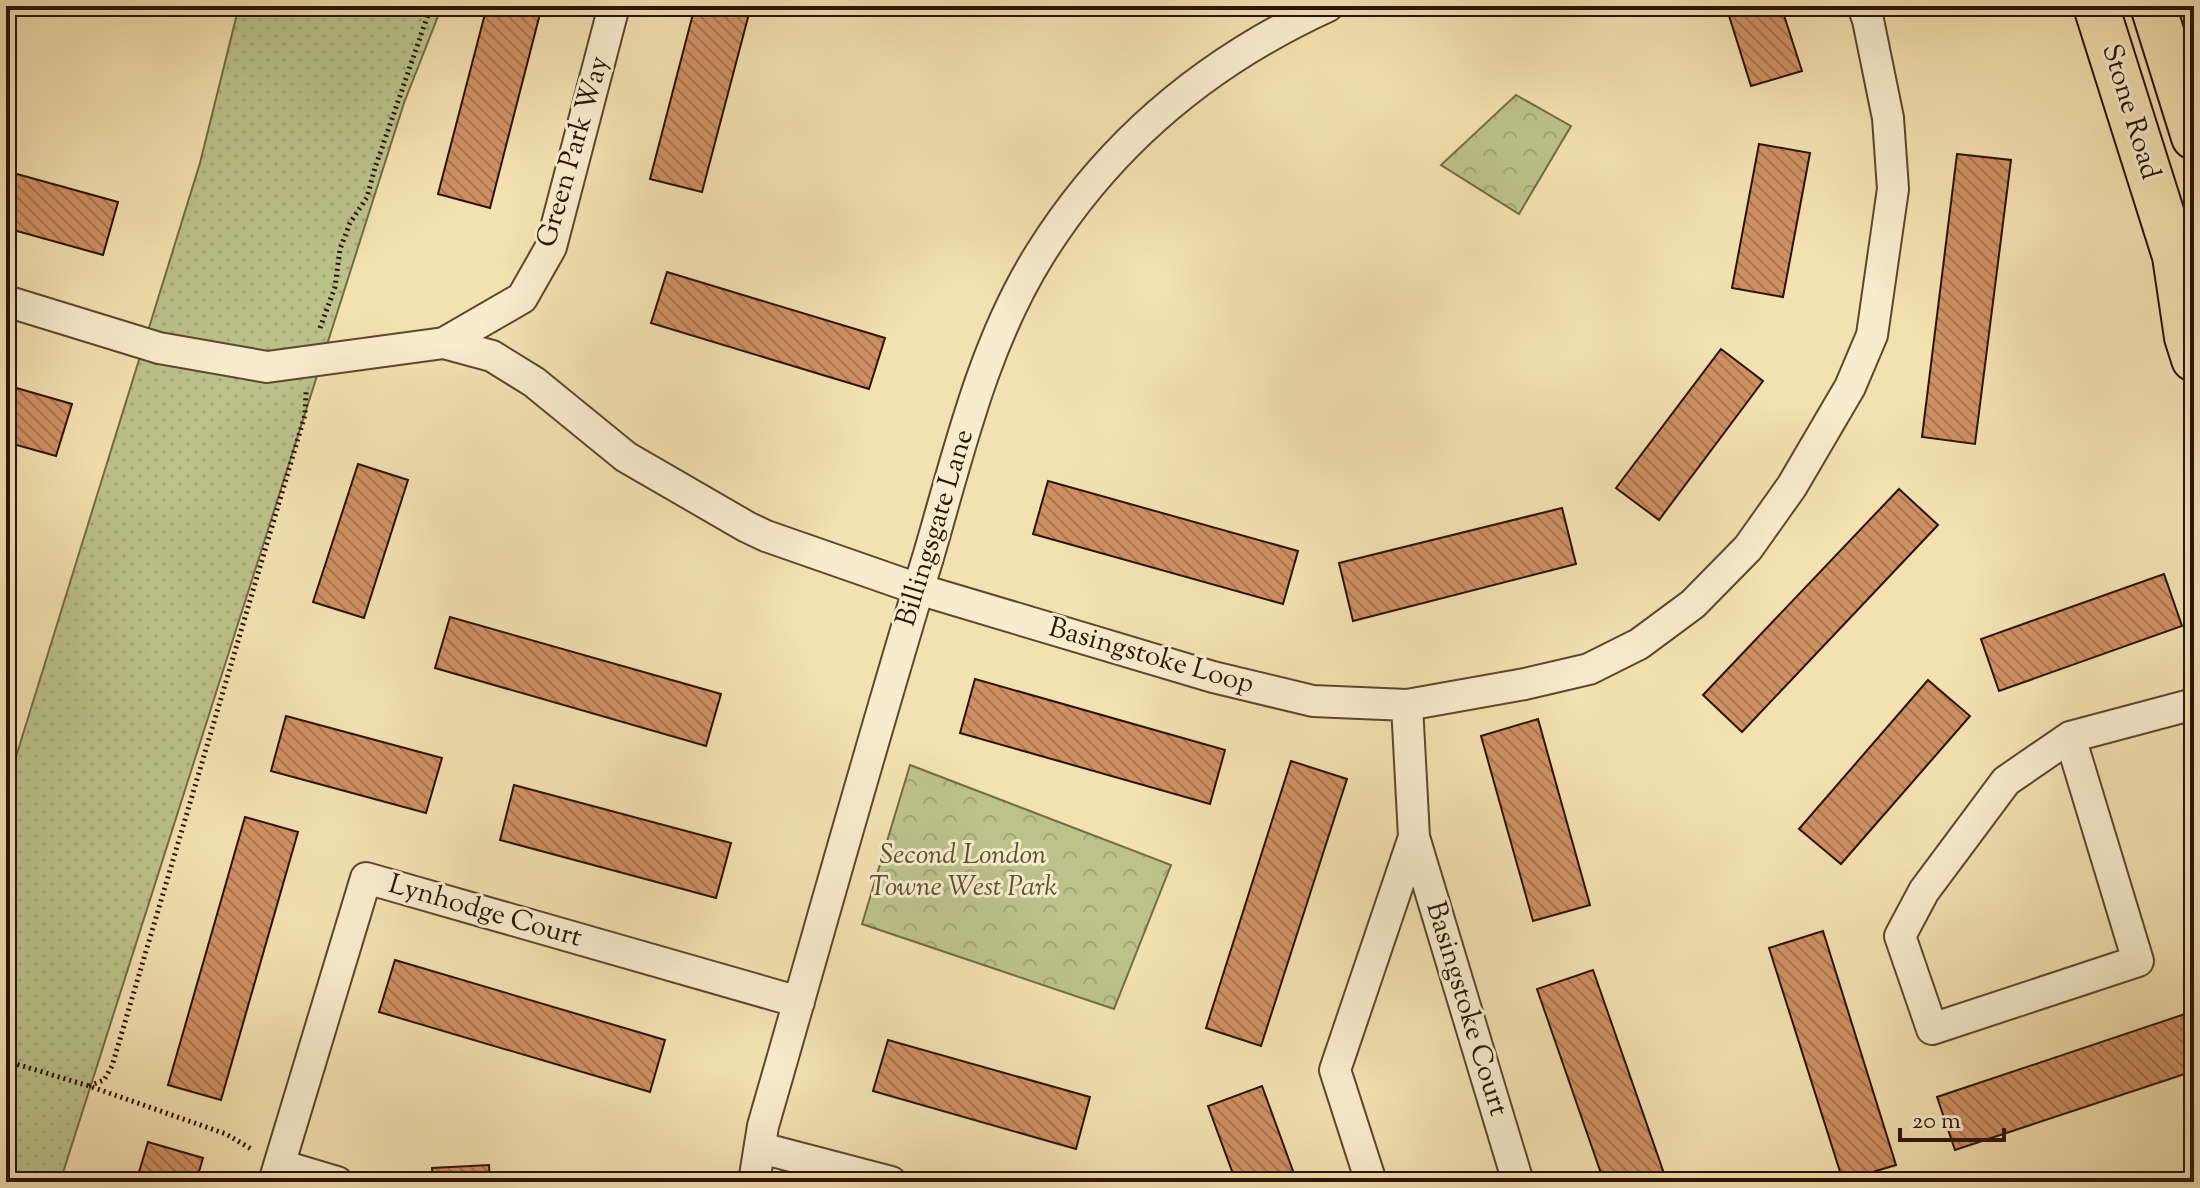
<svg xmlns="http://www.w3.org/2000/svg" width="2200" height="1188" font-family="'Sorts Mill Goudy',serif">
<defs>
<pattern id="grass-dots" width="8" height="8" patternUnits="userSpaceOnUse" patternTransform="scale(2)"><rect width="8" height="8" fill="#bbc38b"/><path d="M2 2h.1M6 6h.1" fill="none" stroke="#a1a776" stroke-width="1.8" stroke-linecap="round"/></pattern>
<pattern id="park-crowns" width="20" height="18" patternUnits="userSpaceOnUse" patternTransform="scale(2)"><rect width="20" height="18" fill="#bbc38b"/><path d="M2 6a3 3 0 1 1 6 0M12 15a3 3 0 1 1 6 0" fill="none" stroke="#a1a776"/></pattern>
<pattern id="building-back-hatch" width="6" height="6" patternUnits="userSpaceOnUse" patternTransform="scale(2)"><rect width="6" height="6" fill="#cf9163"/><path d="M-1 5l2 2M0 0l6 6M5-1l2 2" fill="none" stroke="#a8754f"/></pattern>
</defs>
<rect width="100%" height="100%" fill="#f3e1b0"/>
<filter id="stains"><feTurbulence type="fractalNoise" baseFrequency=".0025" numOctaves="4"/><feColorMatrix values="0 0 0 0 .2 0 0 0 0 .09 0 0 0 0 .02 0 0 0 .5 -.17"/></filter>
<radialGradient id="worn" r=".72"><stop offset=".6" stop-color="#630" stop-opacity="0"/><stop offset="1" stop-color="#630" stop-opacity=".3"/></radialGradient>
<path fill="url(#grass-dots)" stroke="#736c46" stroke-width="2" d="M239,6H442L404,103L60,1182H6V789L200,163Z"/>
<path fill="url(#park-crowns)" stroke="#736c46" stroke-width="2" d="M1516,95L1571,126L1519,214L1441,165Z
M910,765L1171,865L1114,1009L862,924Z"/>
<path fill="url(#building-back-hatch)" stroke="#2b1401" stroke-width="2" d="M487,6H542L490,208L438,194Z
M695,6H751L702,192L650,179Z
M1726,6H1781L1802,71L1751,86Z
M1759,144L1810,153L1783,297L1732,288Z
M1957,154L2011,160L1975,444L1922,437Z
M6,171L118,202L103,255L6,228Z
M667,272L885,338L869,389L651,323Z
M1721,349L1763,381L1659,520L1616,488Z
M6,385L72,404L56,456L6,442Z
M358,464L408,480L364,618L313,602Z
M1048,481L1298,551L1283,604L1033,534Z
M1899,489L1938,525L1742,732L1703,695Z
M1562,508L1576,564L1353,621L1339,563Z
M2164,574L2182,626L1999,691L1981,639Z
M450,617L721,694L706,746L435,668Z
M975,679L1225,750L1210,804L960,733Z
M1928,680L1970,716L1841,864L1799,829Z
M286,716L442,758L426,813L271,771Z
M1538,719L1590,905L1533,921L1481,736Z
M1291,761L1347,779L1261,1046L1206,1028Z
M514,785L731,843L716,898L500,840Z
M245,817L298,832L221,1100L168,1085Z
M1823,931L1896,1165L1843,1181L1769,948Z
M395,960L665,1040L650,1092L379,1012Z
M1593,970L1667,1182H1604L1537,989Z
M2194,1011V1071L1955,1150L1937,1097Z
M888,1040L1090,1097L1076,1149L873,1091Z
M1262,1086L1297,1182H1236L1208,1106Z
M148,1142L203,1158L196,1182H136Z
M489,1165L490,1182H433L432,1168Z"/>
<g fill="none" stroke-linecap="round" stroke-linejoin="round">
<g stroke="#5d472d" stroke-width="34">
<path id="minor" d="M6,301L159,348L267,367L444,343L492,356L534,382L626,457L747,527L766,536L918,589L1213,677L1313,701L1407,705L1525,684L1589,669L1639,644L1693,604L1748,548L1792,486L1850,387L1872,335L1893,189L1888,118L1868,20L1863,6
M444,343L522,298L551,247L614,6
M1407,705L1414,837L1518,1182
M2070,737L2138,961L1932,1029L1900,936L1924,891L2006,781L2070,737L2194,704
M761,1148L891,1182
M280,1165L337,1182
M274,1182L366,878L799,1002
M754,1182L763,1126C818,936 871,744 929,554C959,452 983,345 1040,254C1110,142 1208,61 1328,6
M1371,1182L1335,1070L1414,837"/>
</g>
<g stroke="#2b1401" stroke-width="48">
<path id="primary" d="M2096,6L2175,256L2187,337L2194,359
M2153,6L2194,137"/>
</g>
<path stroke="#2b1401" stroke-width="5" stroke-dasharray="2 4" stroke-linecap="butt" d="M320,328L335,287L340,249L350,223L367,197L375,168L431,6
M6,1061L89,1086L226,1134L253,1150
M89,1086L104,1080L112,1066L305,415L306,392"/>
<use href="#minor" stroke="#f7eccc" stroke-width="30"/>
<use href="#primary" stroke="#f3e1b0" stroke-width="44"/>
</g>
<g text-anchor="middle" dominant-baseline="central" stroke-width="6" stroke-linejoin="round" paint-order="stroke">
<g font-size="28" fill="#2b1401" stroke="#f7eccc">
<text transform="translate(2130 112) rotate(73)">Stone Road</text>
<text transform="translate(574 152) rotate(-74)">Green Park Way</text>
<text transform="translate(936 528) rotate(-73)">Billingsgate Lane</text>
<text transform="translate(1151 657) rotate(16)">Basingstoke Loop</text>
<text transform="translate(485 912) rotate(16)">Lynhodge Court</text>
<text transform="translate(1466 1009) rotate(73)">Basingstoke Court</text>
</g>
<g font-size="28" font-style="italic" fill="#5d5131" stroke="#f7eccc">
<text x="963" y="856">Second London<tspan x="963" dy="32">Towne West Park</tspan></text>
</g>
</g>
<rect width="2200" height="1188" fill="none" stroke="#f3e1b0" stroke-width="32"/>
<rect x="8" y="8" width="2184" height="1172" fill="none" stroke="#2b1401" stroke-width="4"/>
<rect x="16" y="16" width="2168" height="1156" fill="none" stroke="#2b1401" stroke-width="2"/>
<path d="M1900 1128v12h104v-12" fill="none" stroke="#2b1401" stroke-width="4"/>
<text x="1912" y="1128" font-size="24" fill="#2b1401" stroke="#f7eccc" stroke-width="6" paint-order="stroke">20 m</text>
<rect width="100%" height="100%" filter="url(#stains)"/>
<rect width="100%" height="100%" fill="url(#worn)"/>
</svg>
